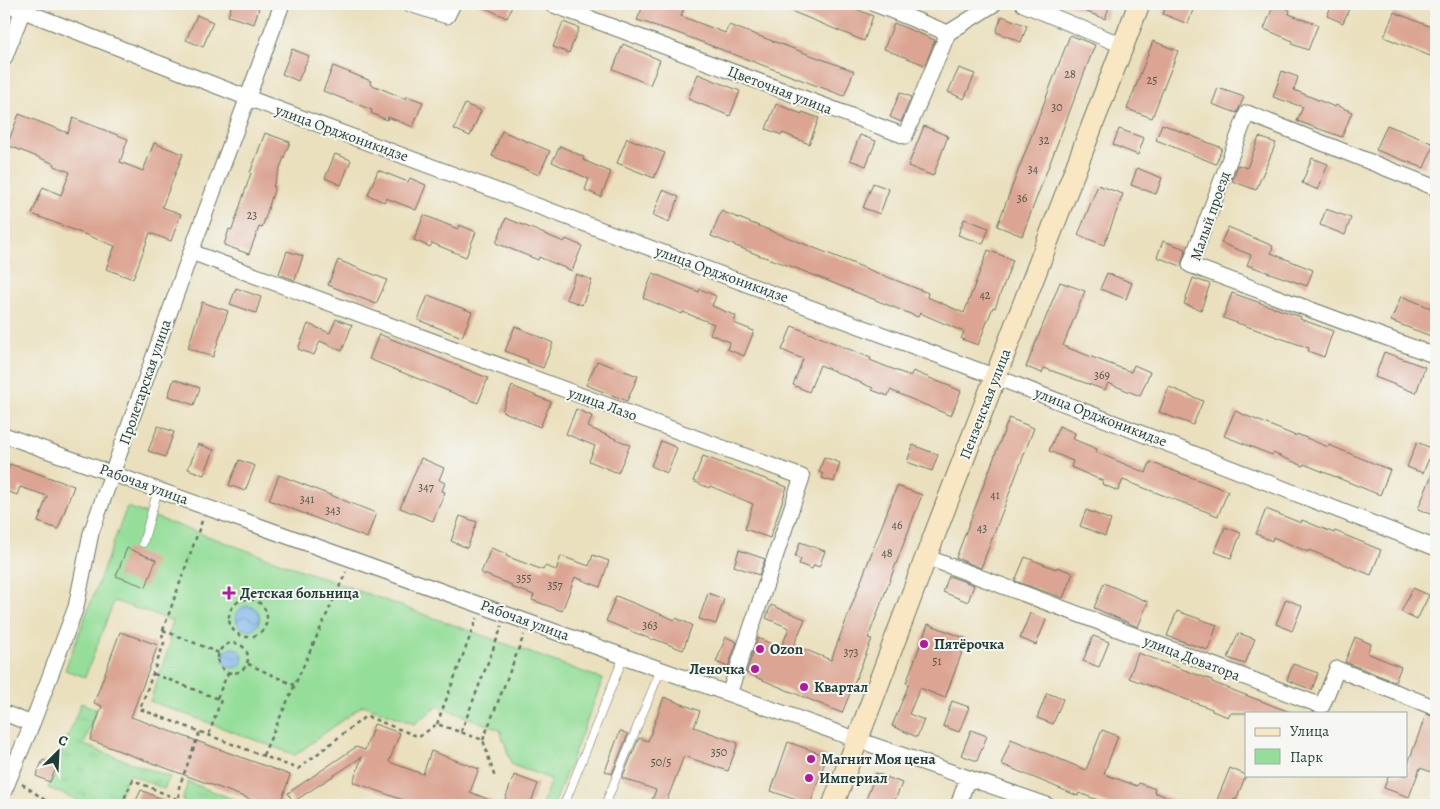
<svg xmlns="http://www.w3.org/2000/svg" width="1440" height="809" font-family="Alegreya,serif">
<defs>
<pattern id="grass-tufts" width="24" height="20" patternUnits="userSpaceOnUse" patternTransform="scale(1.25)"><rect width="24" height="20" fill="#94de99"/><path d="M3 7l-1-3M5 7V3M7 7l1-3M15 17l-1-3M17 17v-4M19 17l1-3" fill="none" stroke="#7fbf84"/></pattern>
<pattern id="water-waves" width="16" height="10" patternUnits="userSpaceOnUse" patternTransform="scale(1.25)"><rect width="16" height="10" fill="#7eb3ec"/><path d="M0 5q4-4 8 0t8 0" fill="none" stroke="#6793c0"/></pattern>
</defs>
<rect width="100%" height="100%" fill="#f6f6f2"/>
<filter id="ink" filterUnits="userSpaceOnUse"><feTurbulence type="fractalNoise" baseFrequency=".02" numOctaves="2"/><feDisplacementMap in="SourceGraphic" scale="10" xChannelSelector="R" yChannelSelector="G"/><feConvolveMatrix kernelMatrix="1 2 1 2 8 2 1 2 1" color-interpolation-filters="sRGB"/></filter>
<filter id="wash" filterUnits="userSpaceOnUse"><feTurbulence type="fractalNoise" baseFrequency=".0096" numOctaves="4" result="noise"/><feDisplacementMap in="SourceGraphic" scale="20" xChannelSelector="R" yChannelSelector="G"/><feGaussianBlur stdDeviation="1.12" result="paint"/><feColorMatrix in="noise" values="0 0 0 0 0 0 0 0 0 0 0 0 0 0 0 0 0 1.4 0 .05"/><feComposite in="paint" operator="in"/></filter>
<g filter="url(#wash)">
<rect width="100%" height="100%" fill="#eae0bd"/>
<path fill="url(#grass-tufts)" stroke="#5a8e66" d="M81,703L96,709L84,745L170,777L164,789L129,774L115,805H91L48,788Z
M188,782L249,805H184L183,798Z"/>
<path fill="#94de99" stroke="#5a8e66" d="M127,507L603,679L554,805H542L551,779L512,765L500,730L438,706L414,724L363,705L295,755L150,701L170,644L168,635L173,621L114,601L85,677L65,670Z"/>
<path fill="url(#water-waves)" stroke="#4e7890" d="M236 618a12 12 0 1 1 24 0a12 12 0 1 1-24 0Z
M223 658a10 10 0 1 1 20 0a10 10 0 1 1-20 0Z"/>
<g id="blocks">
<path fill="#dca492" d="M232,4H246L259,8L254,24L228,16Z
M477,4H513L507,18Z
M644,4H675L684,8L681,16L725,33L729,25L854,71L844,96L675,32L637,20Z
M774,4H844L873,16L864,41Z
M1067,4H1110L1105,19Z
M1167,4H1185L1194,7L1188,24L1163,14Z
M1274,4L1290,10L1289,14L1318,25L1308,50L1292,44L1293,41L1264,29Z
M1332,4H1351L1343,23L1327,16Z
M1394,12L1436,29V41L1430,56L1384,37Z
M197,15L213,22L203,47L186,40Z
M1002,16L1027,26L1021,42L996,32Z
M563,22L579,28L569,53L553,47Z
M894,23L935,40L925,65L884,49Z
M1070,35L1095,45L1022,236L997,226Z
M1153,41L1178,51L1152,118L1127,109Z
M623,44L660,60L650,85L613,69Z
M292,49L309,56L298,81L282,74Z
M333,66L371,81L370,84L406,99L407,96L423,102L413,127L388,117L387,120L371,113L372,110L323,91Z
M959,68L975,74L964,99L948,92Z
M1282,71L1298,77L1294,90L1335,107L1336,105L1352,112L1342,137L1297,121L1303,107L1273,97Z
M698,74L740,91L730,116L688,99Z
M1218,88L1244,97L1237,113L1212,104Z
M900,92L911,97L901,122L890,117Z
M465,104L481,111L470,136L454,129Z
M776,104L802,114V112L819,118L809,144L783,133L782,135L766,129Z
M19,114L68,133L73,118L128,139L120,162L143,171L154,143L183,154L162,207L181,214L171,241L150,233L133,279L106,269L115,246L32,214L43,187L61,195L70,172L54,166L55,164L7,145Z
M1162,124L1222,148L1216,164L1156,140Z
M1387,125L1434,144L1424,168L1376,150Z
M924,126L948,136L933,176L908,166Z
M1119,129L1144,138L1138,155L1113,145Z
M502,131L550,151L539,175L492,156Z
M265,133L290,142L273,186L275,187L262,228L259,227L249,254L224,245L229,229L232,230L251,173H250Z
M860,135L876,141L866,166L850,160Z
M1259,137L1276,143L1256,190L1232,181L1238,165L1247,168Z
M627,138L665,153L654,178L617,163Z
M560,146L584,157L583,160L611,172L601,197L585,190L589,179L552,162Z
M335,154L351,160L341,185L325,178Z
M1312,158L1328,164L1318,190L1302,183Z
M1137,168L1162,178L1156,194L1131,185Z
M378,170L408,182L410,178L426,185L416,210L386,198L384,202L368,195Z
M873,183L889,189L880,214L863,208Z
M1098,185L1123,194L1104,245L1078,235Z
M663,190L679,197L669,222L653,215Z
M1326,209L1351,218L1345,235L1320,225Z
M721,211L928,293L927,297L964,313L988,250L1013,260L995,308L993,307L978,345L961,339L964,332L920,313L918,317L793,267L761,256L711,236Z
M424,215L458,229L460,225L476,232L466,257L432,243L430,247L414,240Z
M506,218L564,242L566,239L582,246L572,271L539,257L538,260L496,243Z
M964,219L989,228L983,244L958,235Z
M1228,227L1273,246L1271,253L1313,270L1307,286L1247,265L1251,255L1221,243Z
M1163,241L1186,249L1181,266L1157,257Z
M287,251L303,256L295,280L279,274Z
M338,260L387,280L376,304L328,285Z
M653,273L699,292L700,289L716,296L712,306L736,316L734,323L754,331L744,356L727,349L730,342L710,334L714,324L683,312L682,314L643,298Z
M1107,273L1132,283L1126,299L1100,289Z
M576,274L592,280L582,305L566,299Z
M1193,278L1210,284L1201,310L1184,304Z
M1060,282L1085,291L1063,346L1131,372L1134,365L1150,372L1140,396L1108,383L1105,390L1044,368L1042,373L1026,367Z
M236,288L261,297L256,313L230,304Z
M1232,293L1301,317L1300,319L1333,331L1324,357L1308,351L1309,348L1223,318Z
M428,295L472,312L462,337L418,320Z
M1401,296L1436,310V338L1391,321Z
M202,302L228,311L213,357L188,348Z
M336,319L352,325L342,351L320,341L314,355L298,349L308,324L330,333Z
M515,326L553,343L543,368L527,362L528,360L505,351Z
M792,326L871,358L870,360L910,376L913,371L961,391L951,416L890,390L888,396L872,390L873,388L820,365L809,392L793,385L803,359L782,350Z
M379,334L488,378L478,403L369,359Z
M1384,352L1425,367L1416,393L1375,377Z
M597,361L638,376L627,401L586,385Z
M174,379L200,388L194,405L168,396Z
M512,386L551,402L540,427L502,411Z
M1169,387L1203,401L1193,425L1159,412Z
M576,409L592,416L588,427L630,445L618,473L589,461L595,446L566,434Z
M1235,411L1296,436L1297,434L1328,447L1329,445L1390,470L1380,495L1304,464L1303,466L1273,453L1272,455L1224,436Z
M1009,418L1034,428L981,568L956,558Z
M158,426L174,432L165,457L148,451Z
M1059,426L1075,433L1073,439L1097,449L1096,452L1146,473L1150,462L1228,491L1218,516L1123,480L1118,491L1102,484L1103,481L1071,467L1073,461L1049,451Z
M661,441L677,448L667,473L651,466Z
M1417,442L1433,449L1423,473L1407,467Z
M198,444L214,450L204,475L188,469Z
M913,445L938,455L932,471L907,462Z
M703,456L787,487L770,538L745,529L753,504L710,486L709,488L693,481Z
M824,457L840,463L834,482L822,478L823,474L819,472Z
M421,458L444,468L439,480L445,483L442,491L445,492L433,521L400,508Z
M239,460L255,466L245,491L229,485Z
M10,464L74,486L58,529L38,522L47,496L20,487L17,495L4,490V481Z
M1436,465V516L1418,509Z
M279,475L376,513L367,538L269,500Z
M897,486L922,495L868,638L872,639L842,713L746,673L758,638L781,648L789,628L766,618L771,605L805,619L794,645L831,660Z
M1266,509L1301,523L1302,520L1334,533L1335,531L1381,550L1371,575L1309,550L1308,552L1273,537L1272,541L1256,534Z
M1086,510L1111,520L1105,536L1080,526Z
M460,516L477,522L467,548L451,541Z
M1225,527L1241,533L1231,558L1215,552Z
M800,542L825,551L819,567L814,565L812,569L799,564L801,559L795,557Z
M127,548L156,560L146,587L116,576Z
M491,548L507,554L506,556L543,570L545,566L556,570L561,556L589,566L593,555L609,561L600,587L575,577L562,611L532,600L534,595L511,587L512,585L481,573Z
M739,550L765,559L759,575L734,566Z
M1025,557L1056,569L1057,567L1073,573L1063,598L1015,581Z
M949,576L974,585L968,602L943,592Z
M1104,583L1148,602L1138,627L1094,608Z
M1413,588L1429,595L1417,620L1401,612Z
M708,593L724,599L716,624L699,619Z
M616,596L675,620L676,618L692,625L683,650L654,639L653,640L606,621Z
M1286,599L1302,606L1292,631L1276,624Z
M1177,611L1217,625L1208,650L1167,636Z
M1030,613L1046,620L1036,645L1020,638Z
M928,624L967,639L945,698L920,688L909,714L924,720L917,737L892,726L909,684L906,683Z
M120,632L158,645L131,717L290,775L280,805H266L90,740L102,706L94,703Z
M1238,633L1255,639L1245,664L1228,658Z
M1093,636L1109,642L1099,667L1083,661Z
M726,637L737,642L728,667L716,662Z
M1355,637L1371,644L1367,653L1401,667L1395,682L1345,662Z
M1138,653L1212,680V682L1292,713H1230L1228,717L1212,711V709L1129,678Z
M1293,664L1318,673L1312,690L1287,680Z
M1047,693L1063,699L1053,724L1037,718Z
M664,697L700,711L694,727L738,743L728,771L684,756L665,805H650L656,790L622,778L639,738L648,741Z
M952,701L969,707L959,732L943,726Z
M1426,714L1436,717V765L1434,773L1420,768L1409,797L1384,788L1389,775H1406V769Z
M374,724L400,733L389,762L423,774L431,751L479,769L470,792L502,805H417L353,782L362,757L293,802L288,793L356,747L365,750Z
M971,730L987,736L977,761L961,755Z
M1102,730L1118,736L1104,774L1137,786L1139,783L1155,789L1154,792L1187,805H1111L1079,793L1078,796L1001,764L1011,739L1086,770Z
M620,731L628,734L612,774L605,771Z
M788,742L827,756L810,805L771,791Z
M43,760L57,766L50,782L36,776Z
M1230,768L1246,775L1236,800L1234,799L1232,805H1215Z
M876,773L902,783L893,805H864Z
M514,775L538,784L530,805H503Z
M141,790L175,805H134Z"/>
</g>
</g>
<g filter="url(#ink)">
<use href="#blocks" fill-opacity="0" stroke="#667664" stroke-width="1"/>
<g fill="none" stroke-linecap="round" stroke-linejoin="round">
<g stroke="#667664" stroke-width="9">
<path id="lane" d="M143,543L158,489
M564,805L624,656
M605,805L661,669"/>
</g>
<g stroke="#667664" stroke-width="17">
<path id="street" d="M6,4L248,98L996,377L1436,548
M410,4L447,16L453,4
M551,4L905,136L948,33L994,4
M875,4L948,33
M1023,4L1124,46
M4,59L23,10
M1436,188L1247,113L1190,265L1436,356
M191,252L802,477L729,694
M4,435L858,740L1047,805
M926,557L1322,706L1337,669L1436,708
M4,713L32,724
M4,791L32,724L76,607L91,533L191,252L282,4
M958,805L968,778"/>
</g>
<g stroke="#667664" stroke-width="23">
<path id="secondary" d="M833,805L926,557L1139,4"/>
</g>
<path stroke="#667664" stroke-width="2.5" stroke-dasharray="4 4" stroke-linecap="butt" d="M202,521L162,633L164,643L140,709L298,769L366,716L419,737L437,724L483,740L495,778
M229 618a19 19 0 1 1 38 0a19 19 0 1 1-38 0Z
M163,630L219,653
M218 658a15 15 0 1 1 30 0a15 15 0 1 1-30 0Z
M248,664L294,685
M154,674L221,700L209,734
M217,698L228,673
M437,724L477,618
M461,732L502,626
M483,740L524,635
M263,755L346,572
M22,784L45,800
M42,805L45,800L59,805
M121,805L133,780L179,800
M179,805V787L200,731"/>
<use href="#lane" stroke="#fff" stroke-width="8"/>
<use href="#street" stroke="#fff" stroke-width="15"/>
<use href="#secondary" stroke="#f9e7c3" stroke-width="21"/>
</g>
</g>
<g fill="#b5179e" stroke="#f6f6f2" stroke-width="2">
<path d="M226.5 585.5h5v5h5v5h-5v5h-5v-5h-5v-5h5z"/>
<circle cx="924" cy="644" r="5"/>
<circle cx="760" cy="649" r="5"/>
<circle cx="755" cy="669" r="5"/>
<circle cx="804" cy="687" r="5"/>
<circle cx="811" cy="759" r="5"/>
<circle cx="809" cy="778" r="5"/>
</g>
<g text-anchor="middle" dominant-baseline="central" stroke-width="4" stroke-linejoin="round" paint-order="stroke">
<g font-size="12" fill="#4e574c">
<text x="1070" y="74">28</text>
<text x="1152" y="80">25</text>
<text x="1057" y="107">30</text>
<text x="1044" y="140">32</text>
<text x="1033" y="169">34</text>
<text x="1022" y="198">36</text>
<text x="252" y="215">23</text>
<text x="985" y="295">42</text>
<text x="1102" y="375">369</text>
<text x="426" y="487">347</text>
<text x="995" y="495">41</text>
<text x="307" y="499">341</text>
<text x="333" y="510">343</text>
<text x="897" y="525">46</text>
<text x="982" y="528">43</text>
<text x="887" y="553">48</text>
<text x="524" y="578">355</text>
<text x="555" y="585">357</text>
<text x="650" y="625">363</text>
<text x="851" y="652">373</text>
<text x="937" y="661">51</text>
<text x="719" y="752">350</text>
<text x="661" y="762">50/5</text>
</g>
<g font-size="15" fill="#1f3d34" stroke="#f6f6f2">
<text transform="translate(780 90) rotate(21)">Цветочная улица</text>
<text transform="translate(342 133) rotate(20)">улица Орджоникидзе</text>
<text transform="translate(1210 216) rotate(-71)">Малый проезд</text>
<text transform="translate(722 274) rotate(20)">улица Орджоникидзе</text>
<text transform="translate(145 382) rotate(-71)">Пролетарская улица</text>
<text transform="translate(603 404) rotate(20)">улица Лазо</text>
<text transform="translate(985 404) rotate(-69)">Пензенская улица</text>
<text transform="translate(1101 417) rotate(21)">улица Орджоникидзе</text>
<text transform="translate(144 484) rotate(20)">Рабочая улица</text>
<text transform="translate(525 620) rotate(20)">Рабочая улица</text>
<text transform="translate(1192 658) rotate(21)">улица Доватора</text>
</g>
<g font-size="15" font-weight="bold" fill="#1f3d34" stroke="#f6f6f2" text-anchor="start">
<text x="240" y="593">Детская больница</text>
<text x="934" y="644">Пятёрочка</text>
<text x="770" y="649">Ozon</text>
<text x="745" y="669" text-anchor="end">Леночка</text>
<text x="814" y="687">Квартал</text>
<text x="821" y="759">Магнит Моя цена</text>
<text x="819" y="778">Империал</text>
</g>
</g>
<rect width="1440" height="809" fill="none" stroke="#f6f6f2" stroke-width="20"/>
<rect x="1245" y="712" width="162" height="65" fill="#f6f6f2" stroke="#a0aca6"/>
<rect x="1255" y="728" width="25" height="8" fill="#f9e7c3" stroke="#a0aca6"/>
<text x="1290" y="736" font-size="15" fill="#1f3d34">Улица</text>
<rect x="1255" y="749" width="25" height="15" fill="#94de99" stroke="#a0aca6"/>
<text x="1290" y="762" font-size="15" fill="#1f3d34">Парк</text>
<g transform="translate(58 752) rotate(24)" stroke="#f6f6f2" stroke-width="4" paint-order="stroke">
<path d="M0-4L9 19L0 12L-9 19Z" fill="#1f3d34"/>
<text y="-8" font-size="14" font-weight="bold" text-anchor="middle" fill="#1f3d34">С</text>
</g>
</svg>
